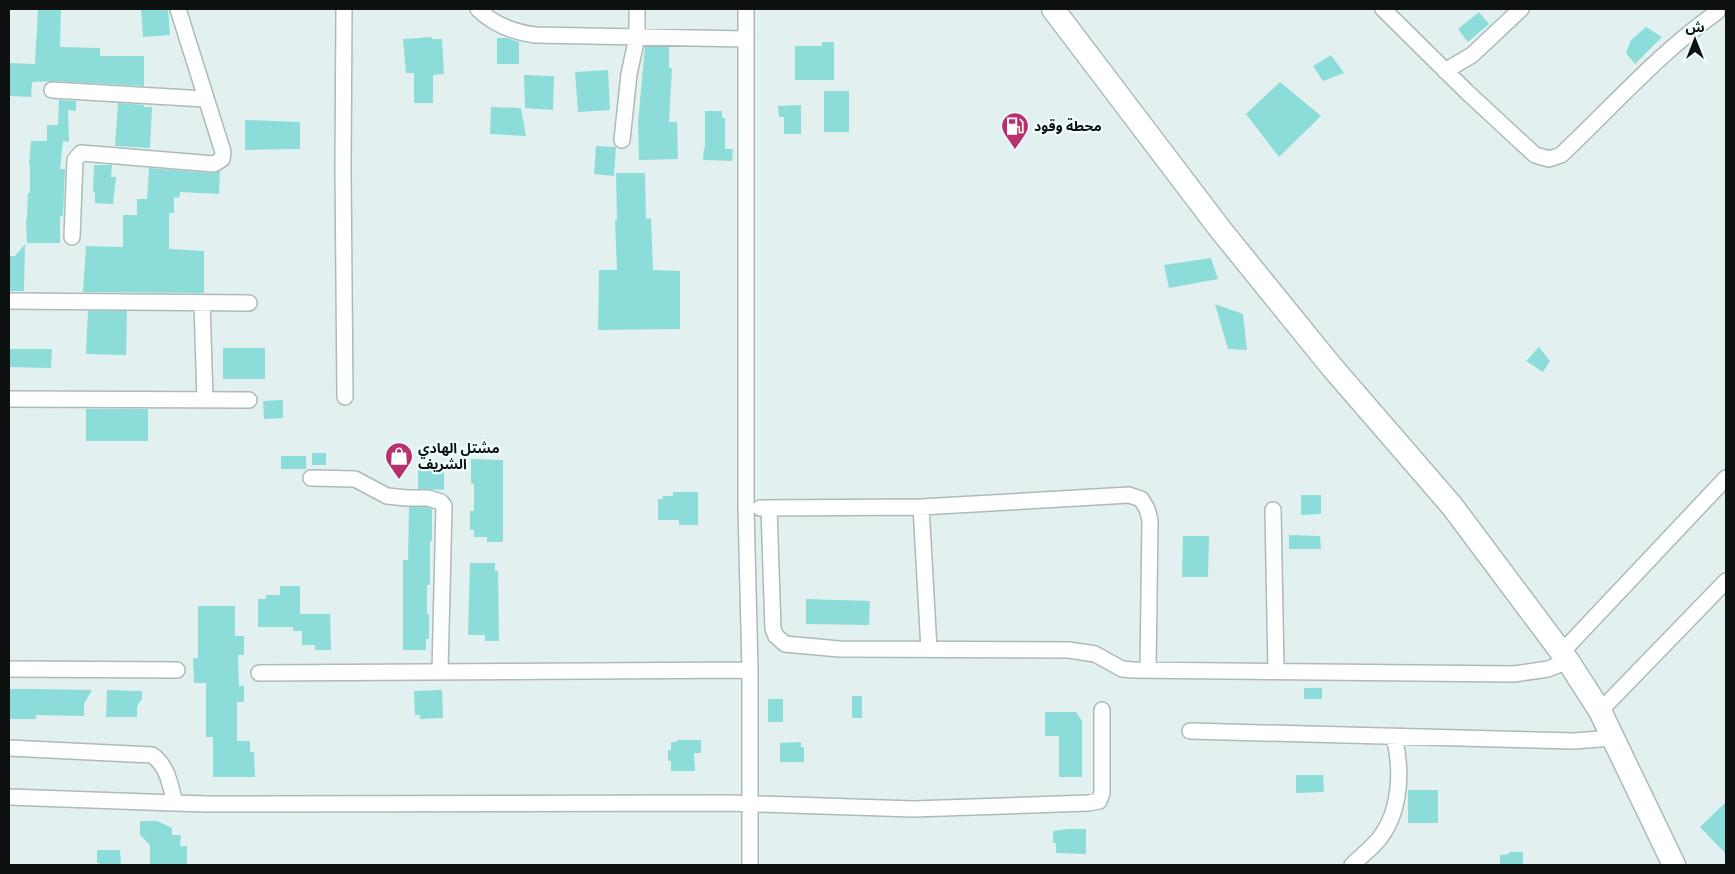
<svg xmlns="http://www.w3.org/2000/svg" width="1735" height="874" font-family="Figtree,'Noto Sans Arabic',sans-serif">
<rect width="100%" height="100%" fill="#e2f1f0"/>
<path fill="#8cdcda" d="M38,9H61L60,47L100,48V56H144V86L53,81L32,82L31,97L9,96V63L35,64Z
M141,9H168L170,35L143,37Z
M1479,12L1489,24L1468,42L1458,29Z
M1646,27L1662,37L1635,64L1626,53L1631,40Z
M432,37V39H442L444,74L433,75V103H414V73H406L403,39Z
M497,38H507L519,42V64H497Z
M822,42H834V80H795V46H822Z
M645,46L669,47V68H672L669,122H677L678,159L639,160L638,123Z
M1331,55L1344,73L1323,81L1313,66Z
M608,70L610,110L578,112L575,72Z
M524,75L554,76L553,110L525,108Z
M1280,82L1321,116L1279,157L1246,114Z
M824,91H849V132H824Z
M59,100L76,101V111L68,110L69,142L63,141L60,169H65L63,216H60V243H27L26,219H27L28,193H30V165H29L31,141H47V125H58Z
M118,103L144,105V107H152L150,148L115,146Z
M801,105V134H784V117H779L778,106Z
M491,107L521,108L526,136L490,134Z
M705,111H722V118H725V149H733L732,161L703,160L704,148H705Z
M245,120L300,122V149L245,150Z
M596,146L616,147L614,176L594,174Z
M94,165H112L111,177H116L113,204L95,203V192H93Z
M149,168L213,173L220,171L219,194L180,192L179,198L174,197V213H169V249L204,251V293L83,292L86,246L123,247V215H137V199H147Z
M616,173H645L646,219L651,218L653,270L680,271V329L598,330L599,270H617L615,220H617Z
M25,244L24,291H9V256H15Z
M1211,258L1218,279L1169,288L1164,265Z
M1215,304L1243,314L1247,350L1228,349Z
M88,311H127L126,355L86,354Z
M1539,347L1550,361L1543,372L1526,361Z
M223,348H265V379H223Z
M9,349H52L51,368L9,367Z
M283,400V418L264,419L263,401Z
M86,409H148V441H86Z
M312,453H326V465H312Z
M281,456H306V469H281Z
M471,459L503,460V542H487V537H474V530H470V511H474V484L471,483Z
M418,465H444V490L418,489Z
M673,492H698V525H679V520H658V499H663V496H673Z
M1301,495H1321V514L1301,515Z
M409,507H427L432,509V541H430V585H427V614H429V639H426V650H403V560H408Z
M1289,535L1320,536L1321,549H1289Z
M1183,536H1209L1208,577H1182Z
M470,563H495V571H498L499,641H485V635H468Z
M280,586H300V614H330L331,650H315V645H302V631H293V627H258V599H266V595H280Z
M806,599L870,601L869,625L806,624Z
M198,606H235V636H244V655H238L239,686H244V702H237V741H250V752H254L255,777H213V737H206V683H194L193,658H198Z
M1304,688H1322V699H1304Z
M9,689H36L92,690L84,704V716L36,715V719H9Z
M107,690L142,691V699L137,706V717H106Z
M442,690L443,718L420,719V715H415L414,691Z
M852,696H862V718H852Z
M768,699H783V722H768Z
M1045,712H1076L1082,721V777H1059V736H1045Z
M677,740H701V753H694L695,771H671V761H668V750H671V742H677Z
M801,742V747H804V762H780V743Z
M1296,775H1323L1324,792L1296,793Z
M1408,790H1438V823H1408Z
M1726,802V854L1700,827Z
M140,821H157L172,828V835H181L180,846H187V865H150V845L140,835Z
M1068,829H1086V854L1056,853V843H1053V831Z
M97,850H120L121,865H100V863H97Z
M1509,852H1523V865H1500V855L1509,854Z"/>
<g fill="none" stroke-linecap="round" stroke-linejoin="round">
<g stroke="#acbab9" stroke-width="18">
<path id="minor" d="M344,9L343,168L345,397
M478,9C494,25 513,32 535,35L746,39
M746,9V508L750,670V865
M1383,9L1467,92L1535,155L1549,159L1561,155C1613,106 1659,53 1717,12
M1445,71L1472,55L1521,9
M52,90L205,99
M622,140L629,74L637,37V9
M72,237L75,160L81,153L214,164L222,159L223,152L178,9
M9,301L249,303
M202,303L205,400
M9,399L249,400
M311,478L355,479L387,496L407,498H428L441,502L444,506L440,671
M921,507L929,649
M760,508L921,507L1129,495L1141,499L1147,509L1150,520L1148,670
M769,508L773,629L776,636L785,644L839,649L1069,650L1095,654L1122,669L1133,670L1514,674L1548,669L1568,661
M1273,510L1276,671
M1562,652L1726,478
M9,669L177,670
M259,673L750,670
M1600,711L1726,581
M1190,731L1574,741L1613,738
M9,748L152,755C168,766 170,785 175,803L207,804L728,803L913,809L1088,803L1099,801L1102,793V710
M9,797L175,803
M1352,865C1362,855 1374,847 1382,835C1401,808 1402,768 1394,737"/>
</g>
<g stroke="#acbab9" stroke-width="25">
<path id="secondary" d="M1053,9L1220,229L1331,366L1452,506L1568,661L1600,711L1613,738L1674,865"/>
</g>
<use href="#minor" stroke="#fff" stroke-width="15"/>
<use href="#secondary" stroke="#fff" stroke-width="22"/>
</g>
<defs>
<g id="fuel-pin" transform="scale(1.4375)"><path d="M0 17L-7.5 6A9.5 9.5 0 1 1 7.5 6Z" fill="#b9306e" stroke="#effefe"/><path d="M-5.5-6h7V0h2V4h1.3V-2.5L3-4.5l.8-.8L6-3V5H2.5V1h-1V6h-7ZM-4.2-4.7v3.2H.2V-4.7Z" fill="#fff"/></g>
<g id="shop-pin" transform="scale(1.4375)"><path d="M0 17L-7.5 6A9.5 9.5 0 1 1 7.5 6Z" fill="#b9306e" stroke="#effefe"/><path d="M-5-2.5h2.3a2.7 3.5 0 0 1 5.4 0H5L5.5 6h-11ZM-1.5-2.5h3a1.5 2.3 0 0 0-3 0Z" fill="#fff"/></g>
</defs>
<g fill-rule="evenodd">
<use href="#fuel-pin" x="1015" y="126"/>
<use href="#shop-pin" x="399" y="456"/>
</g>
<g text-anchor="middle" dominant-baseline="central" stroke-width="4.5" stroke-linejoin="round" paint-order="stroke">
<g font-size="14" font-weight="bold" fill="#0d1211" stroke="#effefe" text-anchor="start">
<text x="1034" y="126">محطة وقود</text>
<text x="418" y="448">مشتل الهادي<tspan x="418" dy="16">الشريف</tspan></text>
</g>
</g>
<rect width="1735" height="874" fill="none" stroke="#0d1211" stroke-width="20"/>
<g transform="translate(1695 40)" stroke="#effefe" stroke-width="4" paint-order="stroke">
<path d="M0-4L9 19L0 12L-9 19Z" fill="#0d1211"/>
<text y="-8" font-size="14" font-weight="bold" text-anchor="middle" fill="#0d1211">ش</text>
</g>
</svg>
